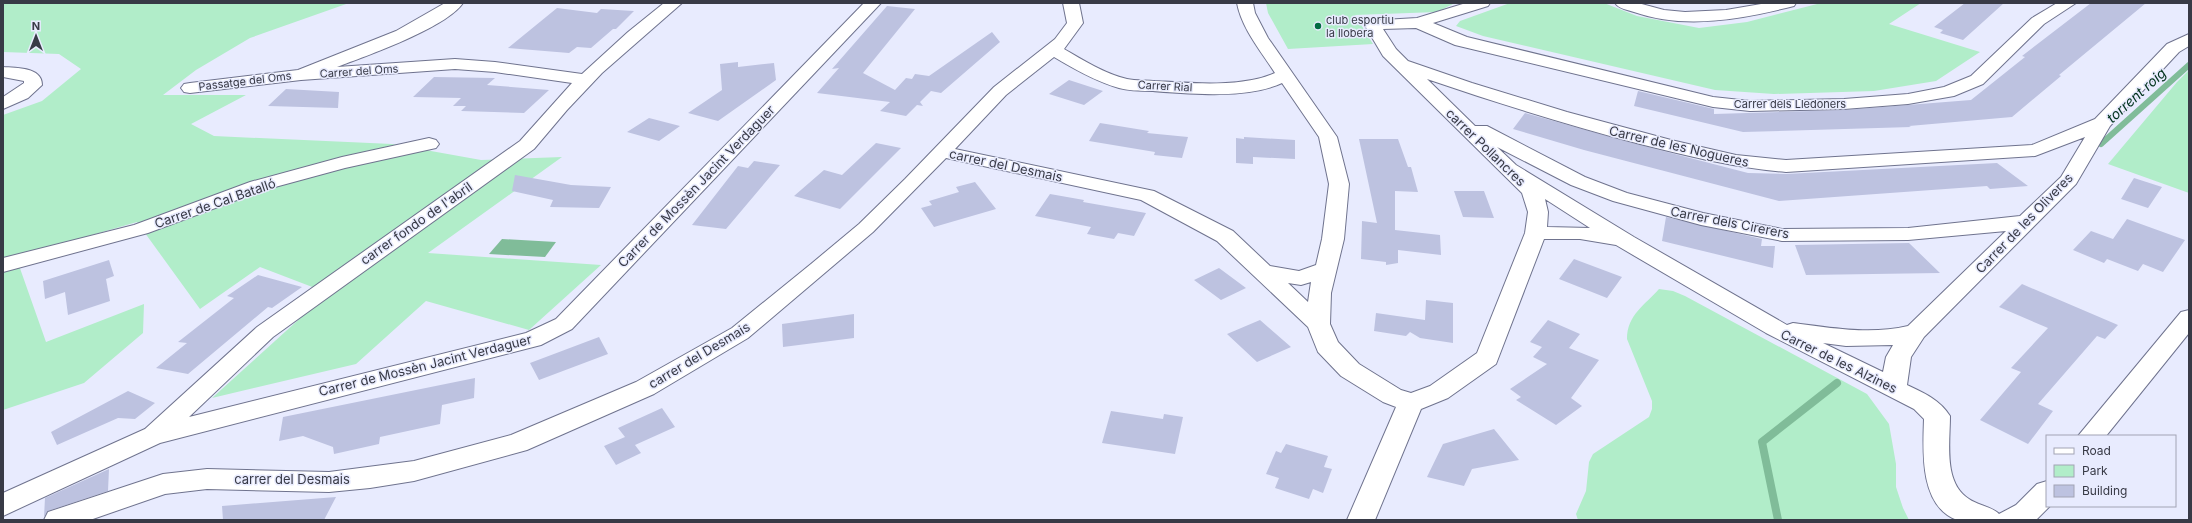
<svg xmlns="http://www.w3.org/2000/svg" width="2192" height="523" font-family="Inter,sans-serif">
<rect width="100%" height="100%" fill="#e8ebfe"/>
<path fill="#b1edc9" d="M3,3H349L250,38L196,70L163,95H246L191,124L214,136L392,144L481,160L562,157L428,253L601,265L529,330L426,301L356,364L212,398L328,293L260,267L200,309L137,222L16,257L46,342L144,304L143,333L84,383L3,410V115L42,101L81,69L59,54L3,52Z
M1266,3H1455L1437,12L1355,15L1373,44L1288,49L1268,13Z
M1510,3H1604L1637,16L1699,28L1747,22L1821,3H1921L1889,24L1980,52L1936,81L1874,91L1774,94L1715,90L1483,36L1456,26L1460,21Z
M2189,70V193L2108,164L2177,82Z
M1659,289L1673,291L1685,296L1867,394L1889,424L1896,464V487L1903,508L1909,520H1578L1576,514L1586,491L1589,462L1593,454L1649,417L1652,409V401L1627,339C1627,315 1645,305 1659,289Z"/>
<path fill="#80bc99" d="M502,239L556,242L545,257L489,254Z"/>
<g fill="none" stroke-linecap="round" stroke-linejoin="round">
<path stroke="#80bc99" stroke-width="6" d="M2101,144L2189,65"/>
<path stroke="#80bc99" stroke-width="8" d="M1778,520L1762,442L1837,383"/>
</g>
<path fill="#bdc2e0" d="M1965,3H2004L1963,40L1940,33L1943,30L1934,27Z
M2091,3H2146L2059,75L2061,76L2012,117L1909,126L1911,127L1743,132L1634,106L1638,91L1714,109V114L1844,110L1971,100L2025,57L2022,56Z
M887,6L915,9L863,73L895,90L906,78L912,79L915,74L929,76L992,32L1000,42L941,93L931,91L920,102L923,106L917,105L906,116L880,111L890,102L817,93L839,68L832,69Z
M557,8L597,13L601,9L634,11L616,29H613L591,48L577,47L569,53L508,48Z
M738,62V67L774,63L776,80L718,121L688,113L722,90L720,64Z
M434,77L495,78L487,85L549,90L524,113L461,111L466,106H453L461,98L413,97Z
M1069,80L1103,91L1084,105L1049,94Z
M286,89L339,92L338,108L268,106Z
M1525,113L1640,145L1748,173L1786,174L1997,163L2028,186L1990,189L1987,186L1779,201L1584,150L1513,129Z
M649,118L680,126L659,141L627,132Z
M1100,123L1149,131L1147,133L1188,137L1182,158L1154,155L1155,152L1089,141Z
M1244,137L1295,140V159L1253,157V164L1236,163V138L1244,139Z
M1359,139H1398L1408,167H1411L1418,192L1395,191V230L1440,235L1441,255L1398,250V263L1386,265V262L1361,259L1362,221L1377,223Z
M876,143L901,148L840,209L794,196L824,170L842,175Z
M754,161L780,165L726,229L692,225L738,166L748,168Z
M515,175L571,185L611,187L599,208L550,207L553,200L512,191Z
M2134,178L2162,187L2148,208L2121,199Z
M975,182L996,209L934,227L921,208L932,205L929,201L959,192L956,187Z
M1454,191H1484L1494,218L1463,217Z
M1050,194L1084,200L1083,202L1146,213L1134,236L1118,233L1114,239L1087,234L1091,227L1035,216Z
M1666,217L1762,239L1761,246H1775L1773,268L1662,241Z
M2127,219L2185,240L2163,272L2143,264L2138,271L2107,259L2104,263L2073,250L2091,231L2113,239Z
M1909,243L1940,273L1806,275L1795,245Z
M1574,259L1622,277L1607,298L1559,279Z
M109,260L114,276L106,279L110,301L68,315L65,292L45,299L43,281Z
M1219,268L1246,288L1221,300L1194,280Z
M258,275L302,287L272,308L268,307L188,374L156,368L187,343L178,342L234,298L227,296Z
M2022,284L2118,325L2105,339L2097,336L2038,404L2053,411L2028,444L1980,420L2021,372L2011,368L2048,328L1999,307Z
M1426,300L1453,303V343L1420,338L1410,332L1406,336L1374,331L1376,313L1425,320Z
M854,314V338L783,347L782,324Z
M1260,320L1291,347L1257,362L1227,334Z
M1548,320L1580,334L1569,348L1599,360L1571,398L1582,406L1556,425L1516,400L1521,397L1510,389L1547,364L1533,357L1542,347L1530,342Z
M599,337L608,354L539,380L530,363Z
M475,378L474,398L442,405L440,424L380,437L379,444L334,454L333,447L303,436L279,441L283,417Z
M128,391L155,403L135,419L118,418L57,445L51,432Z
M662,408L675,427L635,445L641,453L616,465L604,446L625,437L618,428Z
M1111,411L1163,419L1164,414L1183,417L1175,454L1102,443Z
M1494,429L1519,460L1472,469L1464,486L1427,477L1443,444Z
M1286,444L1328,456L1324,467L1332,469L1323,493L1313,489L1309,499L1275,488L1279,478L1266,474L1276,451L1281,453Z
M109,469L108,491L48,511L44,517L45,498Z
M336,497L324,520H223L222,506Z"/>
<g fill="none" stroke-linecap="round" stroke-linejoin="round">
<g stroke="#6f738e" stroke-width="2">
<path id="street" d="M445,3H463C446,28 366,56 337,67L455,59L495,62L582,74L628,32L664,3H682L602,73L567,110L534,149L273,337L189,417L526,333L556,319L864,3H881L572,329L541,345L160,443L3,516V493L145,429L257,327L520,141L572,83L495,72L455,69L301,80L190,93L184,92L181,88L184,84L190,83L298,70L396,31Z
M1063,3H1079L1083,23L1064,49C1083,60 1105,74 1127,79C1136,81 1146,80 1155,81C1190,83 1242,88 1275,73C1261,51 1242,29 1237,3H1253L1255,13L1268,38L1337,137L1349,184L1344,239L1331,293L1330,324L1338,342L1359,364L1401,390L1411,393L1430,386L1477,353L1525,233L1528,212L1522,193L1383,56L1364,24L1366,21L1417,18L1466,3H1490L1488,6L1433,23L1467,37L1713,97L1750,101L1844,99L1908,94L1944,87L1971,76L2032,18L2057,3H2076L2044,24L1983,84L1954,96L1908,104L1844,109L1750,111L1713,107L1455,45L1416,28L1383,29L1396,49L1408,61L1472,83L1567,112L1671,140L1736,155L1786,160L2032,145L2095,119L2167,44L2189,34V46L2179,52L2110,126L2076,184L1924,337L1911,357L1907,385C1924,393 1940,400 1950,416C1950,442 1943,483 1969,499C1977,505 1993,507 1999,514L2016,505L2037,484L2047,481V506H2050L2036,520C2017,520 1998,520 1978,520C1972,520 1963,522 1957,520C1919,506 1923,450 1924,419L1914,409L1766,333L1616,245L1580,239H1544L1496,364L1448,398L1421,409L1375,520H1347L1396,407L1383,402L1341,376L1318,352L1308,327L1217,241L1141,200L946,158L873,232L748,338L654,394L527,450L414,481L370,488L329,492L207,489L165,494L90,520H44L48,512L163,474L207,469L329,472L414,461L511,435L636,382L732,328L811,264L859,224L905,179L994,87L1055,39L1067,23ZM1054,57C1074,69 1097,82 1119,88C1130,91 1142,91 1153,91C1190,94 1248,99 1282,83L1319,137L1329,184L1322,239L1316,265L1299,271L1270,266L1233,231L1154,191L955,149L1006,95ZM1427,79C1497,103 1568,125 1640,144C1688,156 1736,168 1786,172L2035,156L2085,137L2061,177L2020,216L1908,228L1782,229L1703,213L1627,193L1585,177L1487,126H1475ZM1497,147L1571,185L1613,201L1701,225L1782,241L1908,240L2006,231L1908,326C1870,335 1832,328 1793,323L1787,325L1634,237L1516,165ZM1545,199L1590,228L1547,227L1548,212ZM1311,282L1308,302L1288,283L1301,285ZM1823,343L1846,346L1893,345L1886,357L1883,372Z
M1615,3H1638L1664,10L1685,12L1726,10L1767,3H1796L1794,6C1742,19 1685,30 1634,12C1628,10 1619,9 1615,3Z
M3,67C17,68 42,67 42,85L28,98L3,109V97L24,83V81L3,77Z
M429,138L436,140L439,144L436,148L345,168L264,190L148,233L3,272V258L134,225L250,182L342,157Z
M2189,310V333L2106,436H2078L2181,312Z"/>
</g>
<use href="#street" fill="#fff" fill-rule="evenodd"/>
</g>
<circle fill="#026b42" stroke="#e8ebfe" stroke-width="1.5" cx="1318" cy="26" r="4"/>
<g text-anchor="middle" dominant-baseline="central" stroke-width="3" stroke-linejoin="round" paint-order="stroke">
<g font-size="11" fill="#383a46" stroke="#e8ebfe" text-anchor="start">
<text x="1326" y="20">club esportiu<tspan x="1326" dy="13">la llobera</tspan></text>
</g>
<g font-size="11" fill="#383a46" stroke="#e8ebfe">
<text transform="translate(359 71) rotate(-4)">Carrer del Oms</text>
<text transform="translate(245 81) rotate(-7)">Passatge del Oms</text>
<text transform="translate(1165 86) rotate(3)">Carrer Rial</text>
<text x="1790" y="104">Carrer dels Lledoners</text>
</g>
<g font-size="13" fill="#383a46" stroke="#e8ebfe">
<text transform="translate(1679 146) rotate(13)">Carrer de les Nogueres</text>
<text transform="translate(1486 147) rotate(44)">carrer Pollancres</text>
<text transform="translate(1006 165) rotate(12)">carrer del Desmais</text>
<text transform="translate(696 186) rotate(-46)">Carrer de Mossèn Jacint Verdaguer</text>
<text transform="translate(215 203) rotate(-19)">Carrer de Cal Batalló</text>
<text transform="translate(1730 222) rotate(11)">Carrer dels Cirerers</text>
<text transform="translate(416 223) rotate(-35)">carrer fondo de l'abril</text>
<text transform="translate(2024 223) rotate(-46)">Carrer de les Oliveres</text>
<text transform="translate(699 355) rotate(-31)">carrer del Desmais</text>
<text transform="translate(1839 361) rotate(26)">Carrer de les Alzines</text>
<text transform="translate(425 365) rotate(-14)">Carrer de Mossèn Jacint Verdaguer</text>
<text x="292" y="479">carrer del Desmais</text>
</g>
<g font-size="14" font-style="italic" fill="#00321c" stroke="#e8ebfe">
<text transform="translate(2136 95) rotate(-42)">torrent roig</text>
</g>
</g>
<rect width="2192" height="523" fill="none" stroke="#383a46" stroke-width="8"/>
<rect x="2046" y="435" width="130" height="72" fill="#e8ebfe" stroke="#a2a4b4"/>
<rect x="2054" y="448" width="20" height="6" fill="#ffffff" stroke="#a2a4b4"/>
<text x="2082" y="455" font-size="12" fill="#383a46">Road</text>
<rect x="2054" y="465" width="20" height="12" fill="#b1edc9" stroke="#a2a4b4"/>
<text x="2082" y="475" font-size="12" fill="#383a46">Park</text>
<rect x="2054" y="485" width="20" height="12" fill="#bdc2e0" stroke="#a2a4b4"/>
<text x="2082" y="495" font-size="12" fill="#383a46">Building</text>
<g transform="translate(36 36)" stroke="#e8ebfe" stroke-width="3" paint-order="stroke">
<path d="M0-3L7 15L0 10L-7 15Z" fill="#383a46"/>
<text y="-6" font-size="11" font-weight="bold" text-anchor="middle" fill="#383a46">N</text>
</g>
</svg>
